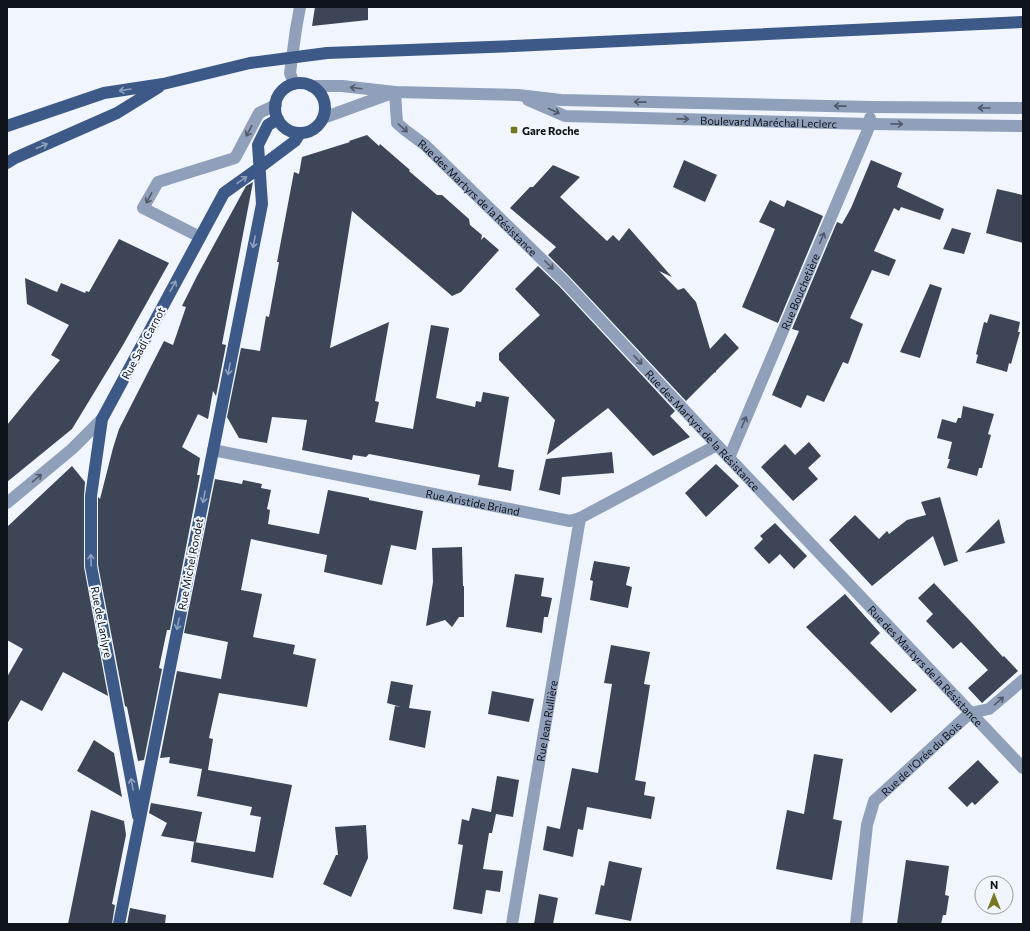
<svg xmlns="http://www.w3.org/2000/svg" width="1030" height="931" font-family="Commissioner,sans-serif">
<rect width="100%" height="100%" fill="#f1f6fe"/>
<path fill="#3c4657" d="M315,7H368V20L312,26Z
M367,135L379,146L380,144L410,170L409,171L437,195H442L469,219L470,225L482,235L481,240L484,237L499,250L461,292L452,296L352,211L330,348L389,322L375,401L379,402L375,422L413,429L431,325L449,328L436,398L475,407L476,401L481,402L483,392L509,397L498,467L514,470L511,491L478,485L480,475L369,454L366,457L353,455L352,460L302,450L307,420L272,417L267,443L239,438L227,417L241,348L260,351L266,316L269,317L279,262H277L294,172L299,174L302,157L350,142L349,141Z
M684,160L717,175L705,202L673,187Z
M871,160L902,173L897,187L944,209L940,220L901,207L899,211L894,208L874,251L896,260L889,276L872,270L850,318L863,324L848,364L843,362L824,402L807,395L801,408L772,395L799,331L792,329L837,222L842,224L851,208Z
M553,165L580,177L560,197L607,241L613,235L619,241L629,228L672,277L659,271L678,290L684,288L696,302L710,349L725,333L739,348L716,371V373L715,372L686,401L569,276L548,255L556,247L510,208L530,187H533Z
M253,182L222,344L226,345L216,396L213,391L208,419L198,414L182,447L200,458L197,475H200L170,630H167L159,668L162,669L144,760L138,761L127,707L125,706L98,565V497L100,499L113,448L119,429L164,341L173,345L186,307L182,306L197,276L246,186Z
M997,189L1023,195V243L986,233Z
M770,200L784,207L787,200L823,216L778,323L742,307L775,229L759,222Z
M952,228L971,233L964,254L943,249Z
M119,239L169,263L123,345L72,429L7,482V425L60,360L51,355L69,325L27,304L25,278L57,292L61,283L85,293L86,291L89,292Z
M538,266L559,286L675,411L670,416L690,437L653,456L608,408L547,455L555,420L499,360V353L540,315L515,289Z
M930,284L942,288L920,358L900,352Z
M990,314L1020,322L1018,332H1020L1011,364L1009,363L1007,372L976,363L978,355L976,354L984,322L987,323Z
M963,406L994,414L988,434L991,435L982,468H979L977,476L947,468L950,459H948L952,442L937,438L942,419L956,423L958,418H961Z
M809,442L821,456L808,468L818,479L793,501L761,467L785,444L795,455Z
M612,452L614,473L562,477L560,495L539,490L546,459Z
M716,464L739,486L706,517L685,493Z
M72,466L85,482L84,496V567L108,696L63,672L42,711L21,700L7,724V677L23,649L7,640V527Z
M215,479L242,484L243,480L262,484L261,488L271,490L267,509L270,510L268,524L319,534L328,490L369,498V500L423,511L416,550L391,545L382,585L324,572L327,555L251,539L241,590L262,594L253,637L295,645L293,654L316,659L307,707L219,693L209,738L213,739L208,770L292,785L273,878L191,862L194,842L255,852L261,817L250,815L252,807L197,796L202,769L169,763L170,757L160,758L177,671L221,679L228,642L184,633Z
M940,497L958,561L944,566L933,536L872,586L829,540L855,515L879,539L887,531L889,534L907,520L926,515L921,502Z
M999,519L1005,543L965,553Z
M775,523L807,556L794,569L780,554L769,564L754,548L763,539L760,536Z
M462,547L463,586H464V617H459L452,627L445,620L426,626L433,582L432,548Z
M594,561L630,567L626,585L632,587L628,608L590,600L593,581L590,580Z
M515,574L544,578L541,596L552,598L548,617H544L542,633L506,627Z
M934,583L972,623L1003,657L1004,656L1018,671L982,703L968,688L988,670L961,642L953,649L926,621L933,614L918,598Z
M845,594L880,633L870,643L917,690L891,713L806,627Z
M611,645L650,652L644,684L650,685L635,780L646,782L644,795L655,797L651,819L587,807L583,830L578,829L573,857L543,850L547,826L560,829L572,768L598,773L612,684L604,683Z
M391,681L413,685L409,708L431,711L425,748L389,740L395,706L401,707L387,703Z
M492,691L534,699L529,722L488,714Z
M94,740L114,753L122,797L77,771Z
M814,754L843,759L833,819L842,821L832,880L776,869L787,810L804,814Z
M978,760L999,782L975,805L972,802L967,807L948,788Z
M497,776L519,780L513,817L496,814L492,833H489L483,869L503,871L500,892L486,890L482,914L453,909L463,845L458,844L462,819L469,821L472,808L491,812Z
M151,803L202,812L196,842L161,836L167,823L149,813Z
M91,810L124,821L126,835L112,904L115,905L112,924H68Z
M366,825L368,858L351,897L323,884L336,855H338L335,827Z
M906,860L949,866L945,895L949,896L946,915H943L941,924H897Z
M609,861L642,868L631,921L595,914L601,885L604,886Z
M539,894L558,898L553,924H534Z
M130,908L166,915L165,924H127Z"/>
<g fill="none" stroke-linecap="round" stroke-linejoin="round">
<g stroke="#90a0bb" stroke-width="12">
<path d="M294,84L290,73L296,29L300,7"/>
<path d="M311,86H342L395,92L518,95L561,100L870,107L1023,108"/>
<path id="s1" d="M395,92L397,123L405,130L425,145L564,281L717,445L1023,768"/>
<path id="s2" d="M528,100L565,116L870,124L1023,126"/>
<path d="M323,118L392,93"/>
<path d="M200,237L143,208L158,182L235,158L259,113L276,105"/>
<path id="s3" d="M213,450L570,521L580,518L717,445"/>
<path id="s4" d="M729,458L867,132L870,124V118"/>
<path d="M7,503L72,449L102,419"/>
<path id="s5" d="M512,924L580,518"/>
<path id="s6" d="M856,924L867,825L874,801L970,713L989,709L1023,680"/>
</g>
<path stroke="#3d5987" stroke-width="12" d="M275 108a25 25 0 1 1 50 0a25 25 0 1 1-50 0Z
M7,126L104,93L163,84L250,63L327,53L514,46L1023,22
M7,163L15,158L117,113L159,87
M138,816L91,566V496L102,419L224,193L259,168L295,141L300,133
M119,924L262,204L258,145L268,125L278,119"/>
</g>
<defs><path id="oneway-shaft" d="M-6 0H5M1.5-3L5.5 0L1.5 3" fill="none" stroke-width="1.6" stroke-linecap="round" stroke-linejoin="round"/></defs>
<g stroke="#505a6a">
<use href="#oneway-shaft" transform="translate(356 88) rotate(-173)"/>
<use href="#oneway-shaft" transform="translate(640 102) rotate(-179)"/>
<use href="#oneway-shaft" transform="translate(840 106) rotate(-179)"/>
<use href="#oneway-shaft" transform="translate(984 108) rotate(-180)"/>
<use href="#oneway-shaft" transform="translate(554 111) rotate(24)"/>
<use href="#oneway-shaft" transform="translate(683 119) rotate(1)"/>
<use href="#oneway-shaft" transform="translate(897 124) rotate(1)"/>
<use href="#oneway-shaft" transform="translate(403 128) rotate(41)"/>
<use href="#oneway-shaft" transform="translate(249 131) rotate(118)"/>
<use href="#oneway-shaft" transform="translate(149 198) rotate(118)"/>
<use href="#oneway-shaft" transform="translate(822 238) rotate(-67)"/>
<use href="#oneway-shaft" transform="translate(549 265) rotate(45)"/>
<use href="#oneway-shaft" transform="translate(638 360) rotate(47)"/>
<use href="#oneway-shaft" transform="translate(744 422) rotate(-67)"/>
<use href="#oneway-shaft" transform="translate(37 478) rotate(-40)"/>
<use href="#oneway-shaft" transform="translate(999 701) rotate(-41)"/>
</g>
<g stroke="#8ea0bd">
<use href="#oneway-shaft" transform="translate(125 90) rotate(171)"/>
<use href="#oneway-shaft" transform="translate(42 146) rotate(-23)"/>
<use href="#oneway-shaft" transform="translate(242 180) rotate(-35)"/>
<use href="#oneway-shaft" transform="translate(254 242) rotate(101)"/>
<use href="#oneway-shaft" transform="translate(173 286) rotate(-62)"/>
<use href="#oneway-shaft" transform="translate(229 369) rotate(101)"/>
<use href="#oneway-shaft" transform="translate(204 497) rotate(101)"/>
<use href="#oneway-shaft" transform="translate(91 560) rotate(-92)"/>
<use href="#oneway-shaft" transform="translate(178 624) rotate(101)"/>
<use href="#oneway-shaft" transform="translate(132 784) rotate(-101)"/>
</g>
<rect fill="#76771e" stroke="#f1f6fe" stroke-width="1.5" x="510" y="126" width="8" height="8" rx="2"/>
<g text-anchor="middle" dominant-baseline="central" stroke-width="4" stroke-linejoin="round" paint-order="stroke">
<g font-size="11" fill="#0f131a" stroke="#f1f6fe">
<text stroke="none"><textPath href="#s2" startOffset="244">Boulevard Maréchal Leclerc</textPath></text>
<text stroke="none"><textPath href="#s1" startOffset="141">Rue des Martyrs de la Résistance</textPath></text>
<text stroke="none"><textPath href="#s4" startOffset="181">Rue Bouchetière</textPath></text>
<text transform="translate(143 343) rotate(-62)">Rue Sadi Carnot</text>
<text stroke="none"><textPath href="#s1" startOffset="465">Rue des Martyrs de la Résistance</textPath></text>
<text stroke="none"><textPath href="#s3" startOffset="265">Rue Aristide Briand</textPath></text>
<text transform="translate(190 564) rotate(-79)">Rue Michel Rondet</text>
<text transform="translate(102 622) rotate(79)">Rue de Lanlyre</text>
<text stroke="none"><textPath href="#s1" startOffset="789">Rue des Martyrs de la Résistance</textPath></text>
<text stroke="none"><textPath href="#s5" startOffset="206">Rue Jean Rullière</textPath></text>
<text stroke="none"><textPath href="#s6" startOffset="188">Rue de l'Orée du Bois</textPath></text>
</g>
<g font-size="11" font-weight="bold" fill="#0f131a" stroke="#f1f6fe" text-anchor="start">
<text x="522" y="130">Gare Roche</text>
</g>
</g>
<rect width="1030" height="931" fill="none" stroke="#0f131a" stroke-width="16"/>
<g transform="translate(994 895)"><circle r="19" fill="#f1f6fe" stroke="#979ba3"/>
<path d="M0-3L7 15L0 10L-7 15Z" fill="#76771e"/>
<text y="-6" font-size="11" font-weight="bold" text-anchor="middle" fill="#0f131a">N</text>
</g>
</svg>
